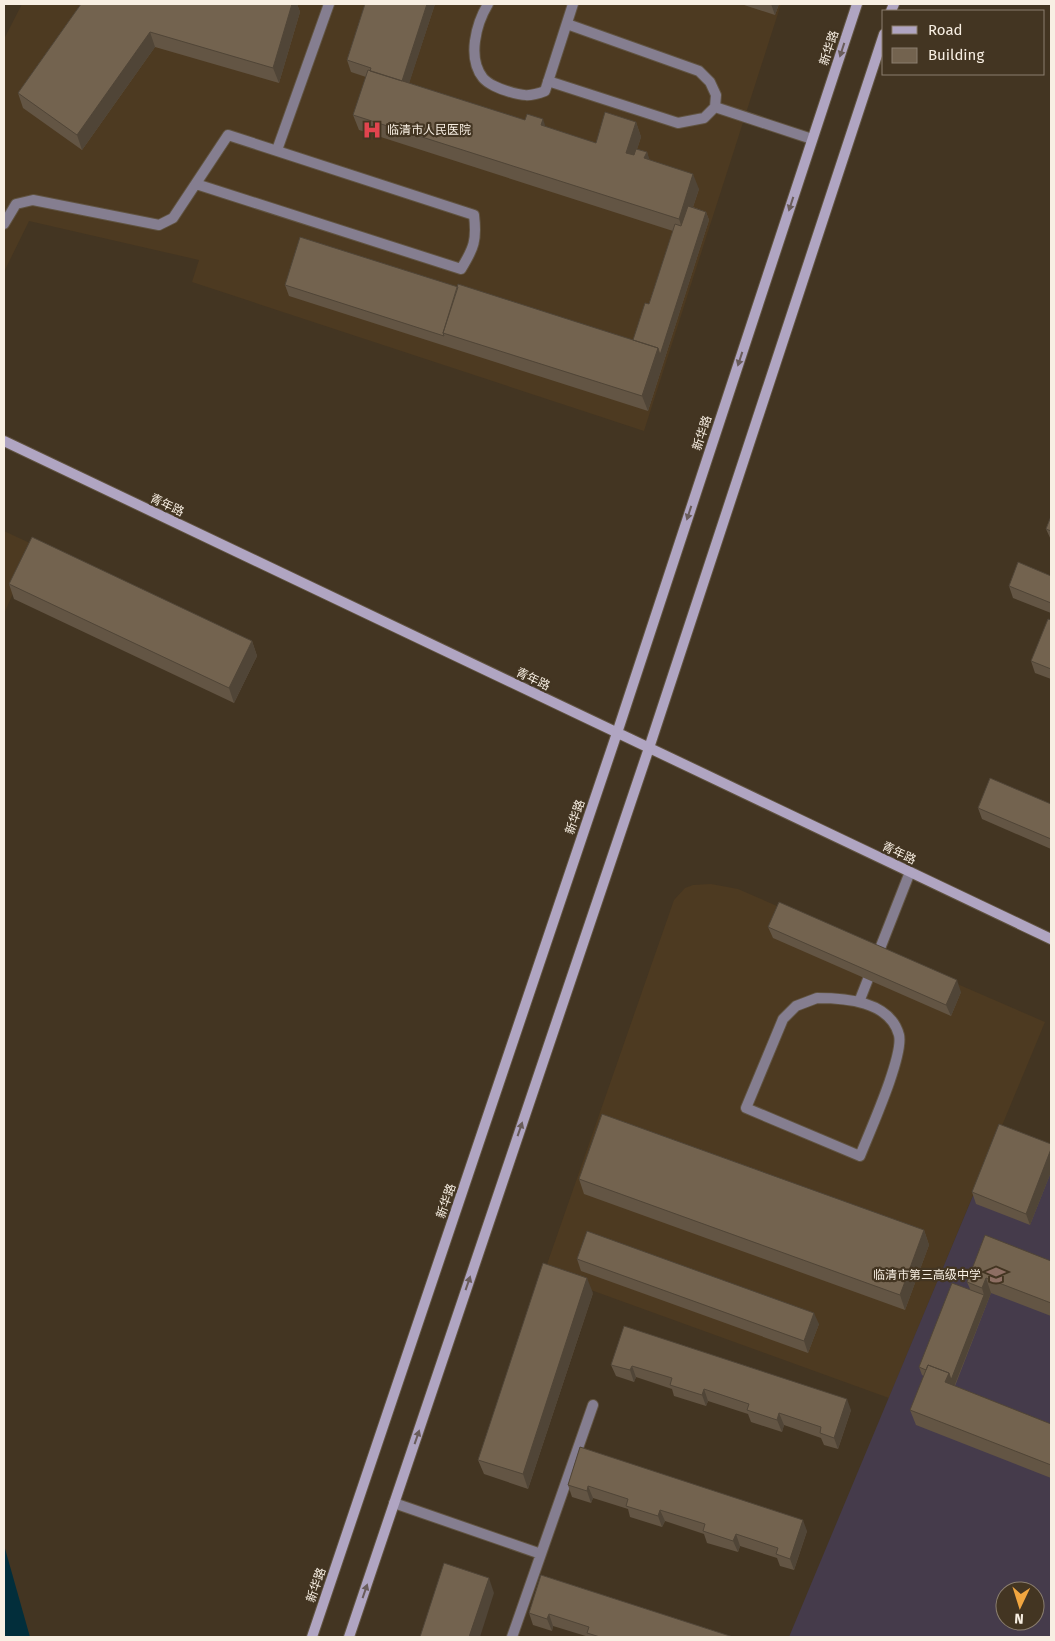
<svg xmlns="http://www.w3.org/2000/svg" width="1055" height="1641" font-family="'Fira Sans','Noto Sans SC',sans-serif">
<rect width="100%" height="100%" fill="#433522"/>
<path fill="#4d3a21" d="M22,4H781L644,431L192,282L199,260L29,221L4,272V39Z
M4,531L34,545L4,614Z
M711,884L738,889L1045,1022L889,1398L544,1273L674,900L685,888L693,885Z"/>
<path fill="#453b4b" fill-rule="evenodd" d="M1000,1131L1051,1152V1637H789ZM1005,1591H1035V1621H1005Z"/>
<path fill="#022e3b" d="M4,1545L30,1637H4Z"/>
<g fill="none" stroke-linecap="round" stroke-linejoin="round">
<g stroke="#605341" stroke-width="12">
<path id="lane" d="M488,4C476,24 467,58 483,78C488,84 500,89 507,91C522,96 530,97 545,91L573,4
M548,81L678,123L704,118L715,107L716,95L710,82L699,71L567,24
M715,107L812,139
M277,150L329,4
M4,224L16,204L33,200L159,225L173,218L228,135L474,215C477,240 474,248 461,269L196,184
M817,998C845,998 890,1001 899,1035C904,1056 869,1133 860,1156L746,1108L783,1019L796,1006Z
M859,1002L910,872
M394,1503L541,1554
M512,1637L593,1405"/>
</g>
<g stroke="#605341" stroke-width="12">
<path id="secondary" d="M891,11L894,4
M4,441L1051,939
M312,1637L617,733L857,4
M349,1637L649,748L884,34"/>
</g>
<use href="#lane" stroke="#857e90" stroke-width="10"/>
<use href="#secondary" stroke="#b0a5c2" stroke-width="10"/>
</g>
<path fill="#635544" d="M81,4H297L300,12L279,83L155,47L82,150L23,108L18,93Z
M365,4H435L409,83L596,143L636,122L641,137L637,149L647,152L649,160L699,189L693,207L706,212L709,220L648,411L289,296L285,285L458,287L633,340L649,304L673,231L359,130L353,115L366,77L351,72L347,60Z
M741,4H779L775,15Z
M1051,516V540L1046,529Z
M1051,576V613L1013,598L1009,586Z
M9,584L252,641L257,656L234,703L14,599Z
M1051,620V679L1035,673L1031,661Z
M1051,804V849L982,819L978,808Z
M768,927L961,992L951,1016L773,938Z
M1051,1144V1172L1030,1225L976,1204L972,1192Z
M579,1179L924,1230L929,1245L905,1310L584,1194Z
M577,1259L819,1324L808,1353L581,1271Z
M1051,1261V1316L991,1293L955,1386L1051,1424V1478L916,1425L910,1410L924,1376L922,1375L919,1367L970,1289L967,1282Z
M593,1293L528,1489L484,1474L478,1460Z
M624,1326L851,1410L838,1449L824,1445L821,1438L784,1425L782,1432L751,1422L748,1414L708,1401L706,1406L674,1396L672,1389L636,1377L634,1382L616,1376L611,1365Z
M580,1447L807,1531L794,1570L780,1566L777,1558L740,1546L738,1552L707,1543L704,1534L665,1521L662,1527L630,1517L628,1509L593,1498L591,1503L572,1497L568,1485Z
M541,1575L733,1637H589L553,1626L552,1631L533,1625L529,1613Z"/>
<path fill="#504537" d="M292,4H297L300,12L279,83L273,68Z
M427,4H435L405,96L401,84Z
M771,4H779L775,15Z
M150,32L155,47L82,150L77,135Z
M543,119L548,134L541,125Z
M636,122L641,137L631,168L626,153Z
M647,152L652,167L644,158Z
M693,174L699,189L684,234L679,219Z
M706,212L709,220L648,411L642,396L658,348Z
M252,641L257,656L234,703L229,688Z
M957,980L961,992L951,1016L946,1005Z
M1051,1149V1172L1030,1225L1026,1214Z
M924,1230L929,1245L905,1310L900,1295Z
M587,1278L593,1293L528,1489L523,1474Z
M986,1278L991,1293L950,1397L945,1382L984,1295L982,1288Z
M814,1313L819,1324L808,1353L804,1341Z
M632,1366L636,1377L634,1382L630,1370Z
M704,1389L708,1401L706,1406L702,1395Z
M847,1399L851,1410L838,1449L834,1438Z
M779,1413L784,1425L782,1432L777,1420Z
M588,1486L593,1498L591,1503L587,1491Z
M660,1510L665,1521L662,1527L658,1516Z
M803,1520L807,1531L794,1570L790,1559Z
M736,1534L740,1546L738,1552L733,1541Z
M489,1578L494,1593L480,1637H469Z
M549,1614L553,1626L552,1631L547,1619Z"/>
<path fill="#73634f" stroke="#504537" d="M81,4H292L273,68L150,32L77,135L18,93Z
M365,4H427L402,81L370,71L371,68L347,60Z
M368,70L525,120L527,114L543,119L541,125L596,143L605,112L636,122L626,153L634,155L636,149L647,152L644,158L693,174L679,219L353,115Z
M688,206L706,212L660,355L658,348L633,340L645,303L649,304L675,224L681,226Z
M300,237L458,287L443,333L444,336L285,285Z
M458,284L658,348L642,396L443,333Z
M1051,516V531L1046,529Z
M32,537L252,641L229,688L9,584Z
M1018,562L1051,576V603L1009,586Z
M1048,619L1051,620V669L1031,661Z
M990,778L1051,804V839L978,808Z
M779,902L957,980L946,1005L768,927Z
M602,1114L924,1230L900,1295L579,1179Z
M999,1124L1051,1144V1149L1026,1214L972,1192Z
M587,1231L814,1313L804,1341L577,1259Z
M985,1235L1051,1261V1303L986,1278L982,1288L967,1282Z
M543,1263L587,1278L523,1474L478,1460Z
M952,1283L984,1295L951,1380L949,1373L928,1365L926,1370L919,1367Z
M624,1326L847,1399L834,1438L820,1433L821,1427L779,1413L777,1420L747,1410L749,1404L704,1389L702,1395L670,1385L672,1378L632,1366L630,1370L611,1365Z
M928,1365L949,1373L945,1382L1051,1424V1465L910,1410Z
M580,1447L803,1520L790,1559L776,1554L778,1548L736,1534L733,1541L703,1531L705,1524L660,1510L658,1516L626,1506L628,1499L588,1486L587,1491L568,1485Z
M444,1563L489,1578L469,1637H420Z
M541,1575L733,1637H600L587,1633L589,1627L549,1614L547,1619L529,1613Z"/>
<defs><path id="oneway-solid" d="M-6-.8H1V-3.2L6.5 0L1 3.2V.8H-6Z" transform="scale(1.25)"/></defs>
<g fill="#695c5a">
<use href="#oneway-solid" transform="translate(842 50) rotate(108)"/>
<use href="#oneway-solid" transform="translate(791 204) rotate(108)"/>
<use href="#oneway-solid" transform="translate(740 359) rotate(108)"/>
<use href="#oneway-solid" transform="translate(689 513) rotate(108)"/>
<use href="#oneway-solid" transform="translate(520 1129) rotate(-71)"/>
<use href="#oneway-solid" transform="translate(468 1283) rotate(-71)"/>
<use href="#oneway-solid" transform="translate(417 1437) rotate(-71)"/>
<use href="#oneway-solid" transform="translate(365 1591) rotate(-71)"/>
</g>
<defs>
<g id="hospital-bare" transform="scale(1.5)"><path d="M-5-5h3v3.5h4V-5h3V5h-3V1.5h-4V5h-3Z" fill="#e0444e" stroke="#433522" stroke-width="2.5" paint-order="stroke"/></g>
<g id="school-bare" transform="scale(1.5)"><path d="M0-5L7-2L0 1L-7-2ZM-4 1L0 2.5L4 1V4Q0 6-4 4Z" fill="#8d6e63" stroke="#433522" stroke-width="2.5" paint-order="stroke"/></g>
</defs>
<g fill-rule="evenodd">
<use href="#hospital-bare" x="372" y="130"/>
<use href="#school-bare" x="996" y="1275"/>
</g>
<g text-anchor="middle" dominant-baseline="central" stroke-width="4.5" stroke-linejoin="round" paint-order="stroke">
<g font-size="12" fill="#f8efe3" stroke="#433522">
<text transform="translate(829 48) rotate(-72)">新华路</text>
<text transform="translate(702 433) rotate(-72)">新华路</text>
<text transform="translate(167 505) rotate(25)">青年路</text>
<text transform="translate(533 679) rotate(25)">青年路</text>
<text transform="translate(575 817) rotate(-71)">新华路</text>
<text transform="translate(899 853) rotate(25)">青年路</text>
<text transform="translate(446 1201) rotate(-71)">新华路</text>
<text transform="translate(316 1585) rotate(-71)">新华路</text>
</g>
<g font-size="12" fill="#f8efe3" stroke="#433522" text-anchor="start">
<text x="387" y="130">临清市人民医院</text>
<text x="981" y="1275" text-anchor="end">临清市第三高级中学</text>
</g>
</g>
<rect width="1055" height="1641" fill="none" stroke="#f8efe3" stroke-width="10"/>
<rect x="882" y="10" width="162" height="65" fill="#433522" stroke="#8b7f6f"/>
<rect x="892" y="26" width="25" height="8" fill="#b0a5c2" stroke="#8b7f6f"/>
<text x="928" y="35" font-size="15" fill="#f8efe3">Road</text>
<rect x="892" y="48" width="25" height="15" fill="#73634f" stroke="#8b7f6f"/>
<text x="928" y="60" font-size="15" fill="#f8efe3">Building</text>
<g transform="translate(1020 1606) rotate(184)"><circle r="24" fill="#433522" stroke="#8b7f6f"/>
<path d="M0-4L9 19L0 12L-9 19Z" fill="#f1a640"/>
<text y="-8" font-size="14" font-weight="bold" text-anchor="middle" fill="#f8efe3">N</text>
</g>
</svg>
